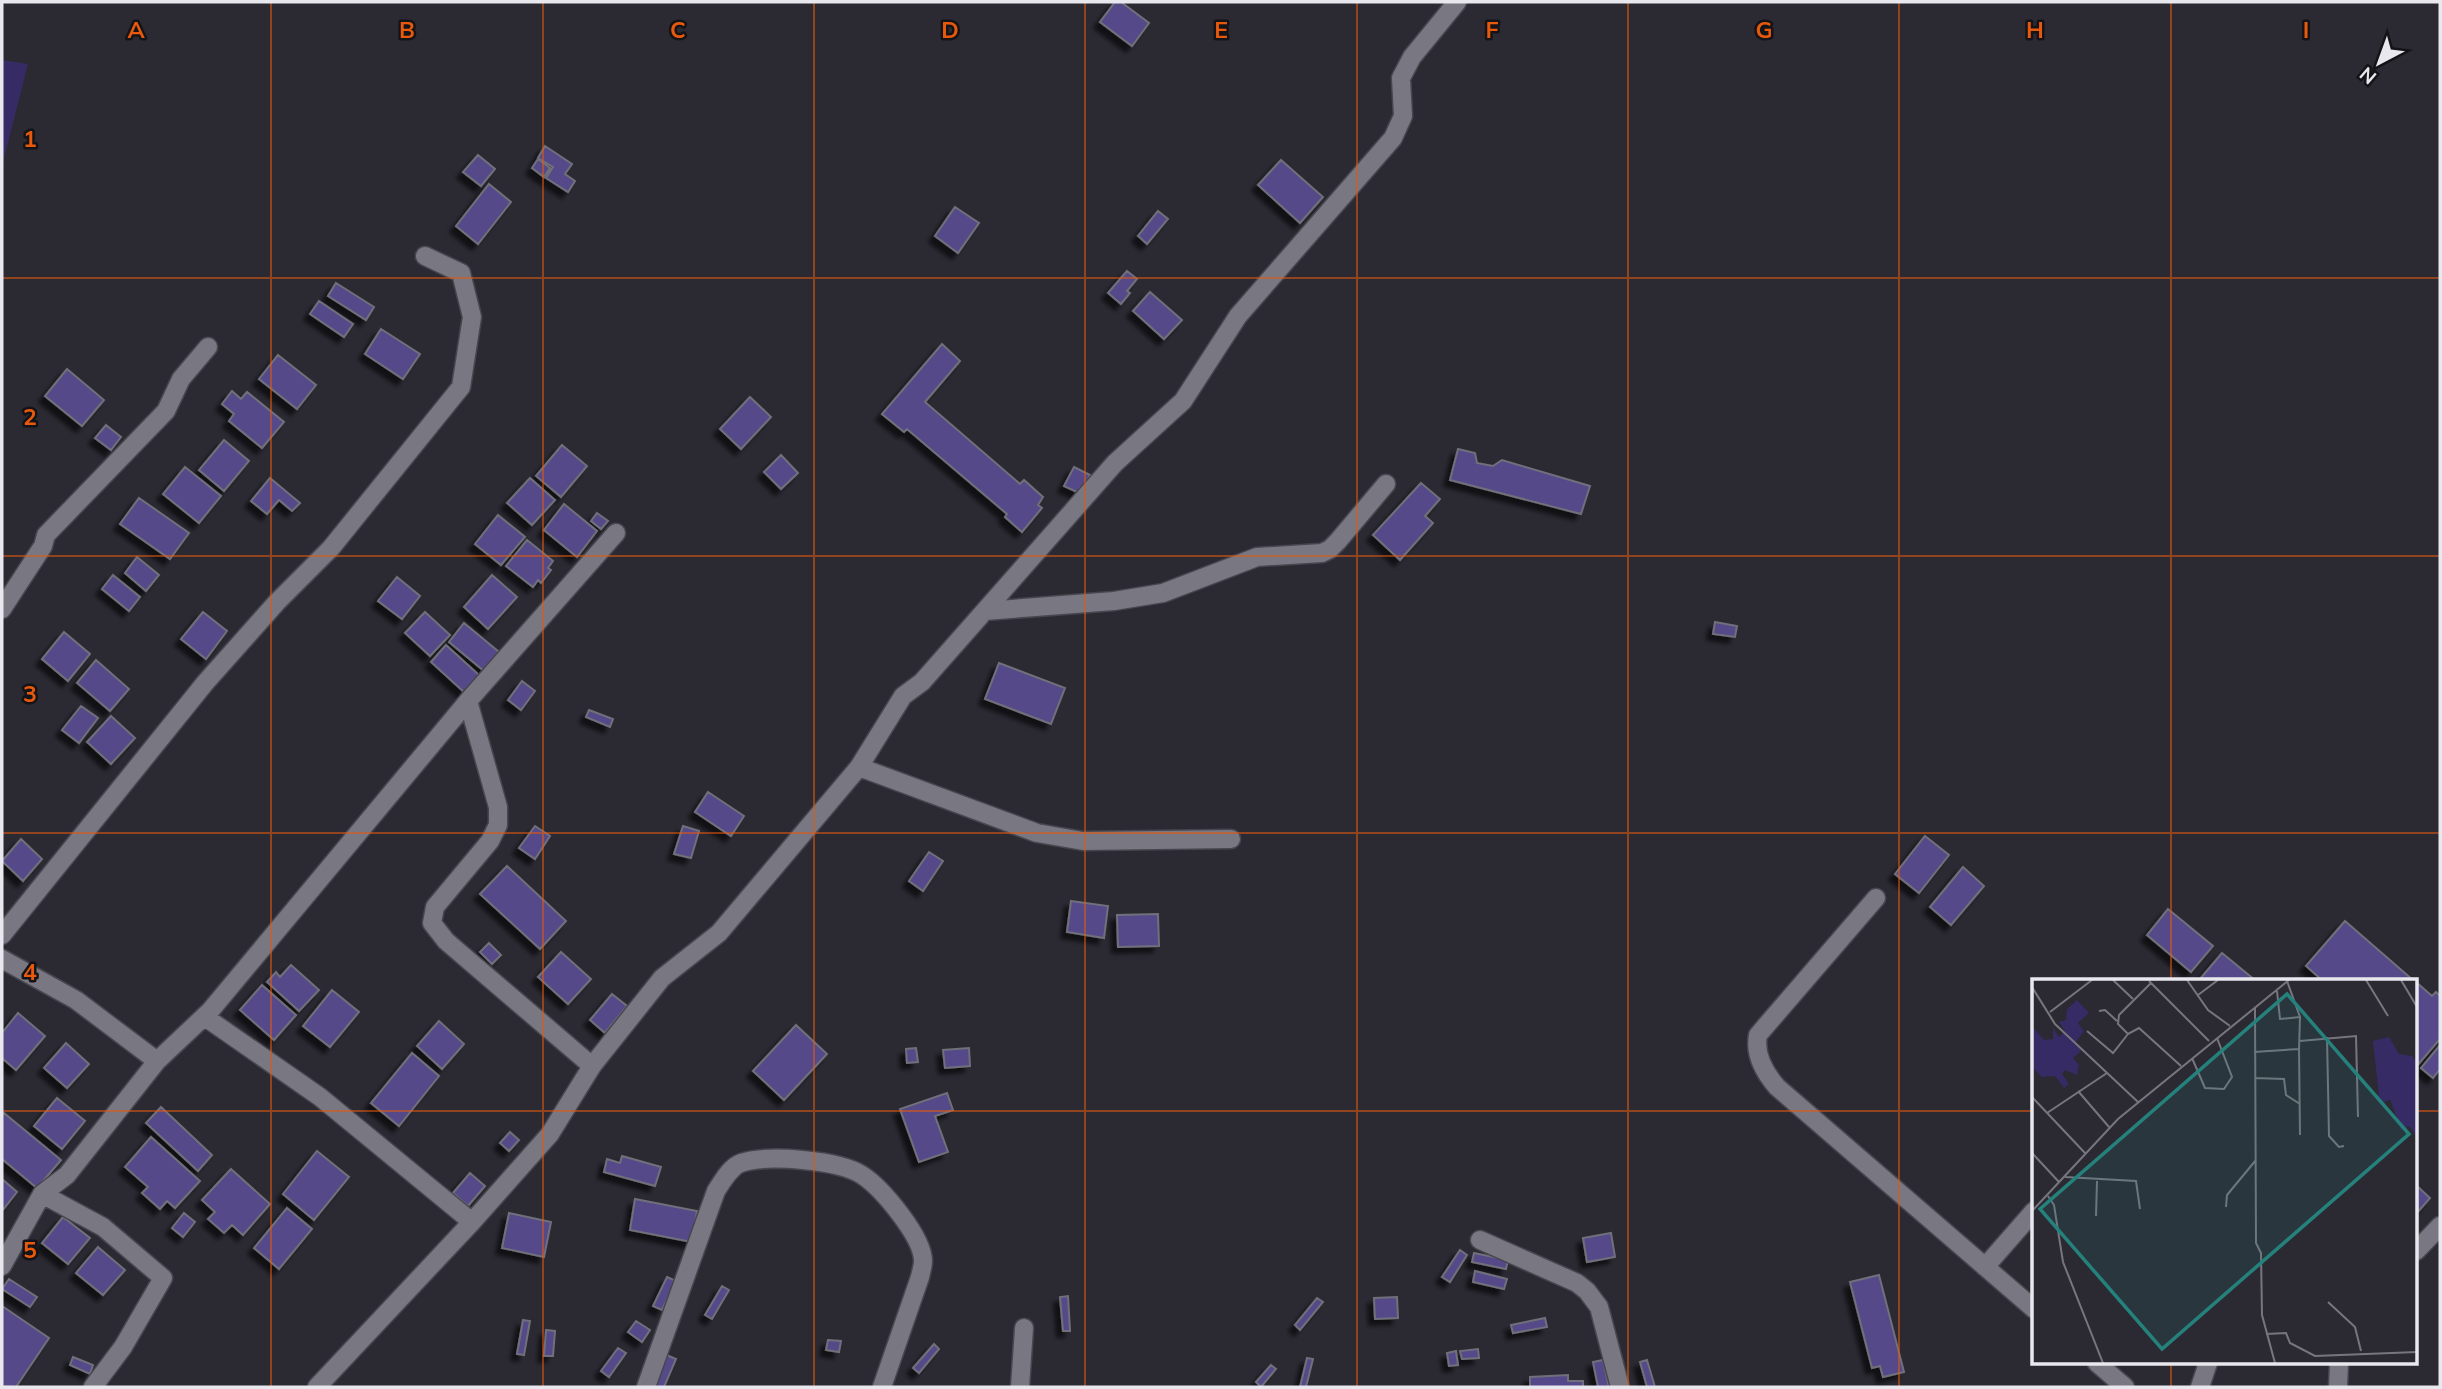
<svg xmlns="http://www.w3.org/2000/svg" width="2442" height="1389" font-family="Mulish,sans-serif">
<defs>
<filter id="shadow"><feDropShadow dx="-6" dy="6" stdDeviation="2" flood-color="#0009"/></filter>
</defs>
<rect width="100%" height="100%" fill="#2b2a33"/>
<path fill="#362b64" d="M2,60L28,64L2,166Z"/>
<path fill="#54498a" stroke="#70707a" stroke-width="2" filter="url(#shadow)" d="M1115,2H1121L1149,23L1132,46L1100,22Z
M545,146L572,164L565,174L575,181L568,192L546,178L553,167L538,158Z
M478,155L495,169L481,186L463,172Z
M538,159L550,168L544,177L532,168Z
M1281,160L1323,197L1300,223L1258,185Z
M489,184L511,202L478,244L456,226Z
M955,207L979,223L958,253L935,236Z
M1158,211L1168,219L1147,244L1138,236Z
M1127,271L1137,279L1127,291L1130,293L1121,304L1108,293Z
M336,283L374,307L366,320L328,296Z
M1150,292L1182,320L1164,339L1133,311Z
M319,301L353,324L344,337L310,314Z
M381,329L420,354L403,379L365,354Z
M942,344L960,361L925,402L1020,484L1024,480L1043,497L1038,505L1042,508L1022,532L1005,517L1007,514L907,429L904,432L882,414Z
M278,355L316,385L297,409L259,379Z
M67,369L104,400L82,426L45,396Z
M232,391L241,399L247,392L284,422L262,448L229,421L234,414L222,404Z
M750,397L771,417L741,449L720,429Z
M106,425L121,437L111,450L95,438Z
M224,440L249,461L224,491L199,470Z
M562,445L587,466L561,497L536,476Z
M1458,449L1475,453L1477,463L1493,466L1502,460L1590,486L1581,514L1450,480Z
M781,455L798,473L781,489L764,472Z
M185,467L221,496L199,523L163,494Z
M1074,467L1090,475L1081,494L1064,486Z
M270,478L300,503L292,511L279,500L267,514L251,501Z
M530,478L555,500L532,525L507,503Z
M1421,483L1440,499L1425,516L1433,523L1400,560L1373,535Z
M139,498L189,533L170,559L120,524Z
M564,504L597,531L577,557L544,530Z
M597,513L608,521L601,529L591,521Z
M498,515L525,537L501,565L475,544Z
M527,540L553,561L548,568L551,570L541,583L538,580L533,587L506,566Z
M137,557L159,575L146,591L125,573Z
M113,575L140,597L129,611L102,589Z
M492,575L517,597L488,629L464,607Z
M397,577L420,596L402,619L378,601Z
M203,612L227,631L206,659L181,639Z
M425,612L450,635L430,656L405,633Z
M1715,622L1737,626L1735,637L1713,634Z
M464,623L499,652L484,671L449,642Z
M64,632L90,654L68,681L42,659Z
M446,645L479,675L464,692L431,662Z
M96,660L129,689L110,711L77,683Z
M999,663L1065,688L1051,724L985,699Z
M522,681L535,691L521,710L508,700Z
M81,706L98,718L79,743L62,730Z
M589,710L613,719L610,727L586,717Z
M111,716L135,738L111,764L87,742Z
M708,792L744,816L731,836L695,812Z
M535,826L550,836L535,859L519,848Z
M683,826L699,831L691,858L674,854Z
M1925,836L1949,855L1919,893L1895,874Z
M21,839L42,859L23,881L2,861Z
M929,852L943,861L923,891L909,881Z
M507,866L566,921L540,949L480,894Z
M1963,867L1984,886L1951,925L1930,907Z
M1071,901L1108,906L1104,938L1067,932Z
M2168,909L2213,946L2191,972L2147,935Z
M1158,914L1159,946L1118,947L1117,915Z
M2345,921L2414,981H2323L2306,966Z
M489,943L501,955L492,964L480,952Z
M561,952L591,979L568,1004L538,977Z
M2222,953L2256,981H2202L2200,979Z
M291,965L319,990L299,1011L267,982L276,972L280,977Z
M2416,982L2432,996L2436,992L2440,996V1039L2416,1067Z
M262,985L296,1015L274,1040L240,1010Z
M332,990L359,1012L330,1047L303,1026Z
M612,994L627,1006L605,1033L590,1020Z
M18,1013L45,1036L16,1070L2,1058V1033Z
M439,1021L464,1044L442,1069L417,1046Z
M796,1025L827,1054L784,1100L753,1071Z
M66,1043L89,1064L67,1088L44,1068Z
M2440,1045V1069L2433,1078L2421,1068Z
M916,1048L918,1062L907,1063L906,1049Z
M969,1048L970,1066L945,1068L943,1050Z
M412,1053L439,1076L399,1126L371,1103Z
M947,1093L953,1110L935,1116L948,1152L919,1162L900,1109Z
M57,1098L85,1121L62,1149L34,1126Z
M161,1107L212,1155L198,1171L146,1123Z
M4,1113L61,1160L37,1188L2,1159V1116Z
M510,1132L519,1140L509,1151L500,1143Z
M151,1137L200,1181L175,1208L167,1201L160,1209L142,1193L148,1187L125,1167Z
M317,1151L349,1177L314,1220L283,1194Z
M622,1156L661,1167L655,1186L604,1172L607,1159L620,1163Z
M231,1169L270,1204L243,1235L232,1225L224,1233L208,1219L215,1212L202,1200Z
M470,1173L485,1186L468,1206L453,1193Z
M2,1179L17,1192L2,1211Z
M2416,1185L2430,1198L2416,1214Z
M635,1199L697,1211L692,1242L630,1230Z
M287,1208L312,1229L279,1269L254,1248Z
M184,1213L195,1222L183,1237L172,1228Z
M509,1213L551,1222L544,1257L502,1248Z
M63,1217L90,1238L68,1264L42,1243Z
M1611,1233L1615,1257L1587,1262L1583,1238Z
M98,1247L125,1270L103,1295L76,1273Z
M1460,1250L1467,1255L1450,1282L1442,1277Z
M1474,1253L1508,1260L1506,1269L1472,1262Z
M1475,1271L1507,1279L1504,1289L1473,1282Z
M1879,1275L1904,1372L1883,1377L1880,1366L1872,1368L1850,1282Z
M667,1277L676,1281L662,1310L653,1306Z
M9,1279L37,1297L30,1307L2,1289Z
M722,1286L729,1290L712,1319L705,1315Z
M1068,1296L1070,1331H1063L1060,1297Z
M1397,1297L1398,1318L1375,1319L1374,1298Z
M1317,1298L1323,1302L1300,1330L1295,1325Z
M2,1306L49,1338L16,1387L2,1386Z
M1545,1318L1547,1327L1513,1333L1511,1325Z
M523,1320L530,1321L524,1355L517,1354Z
M636,1321L650,1330L642,1342L628,1332Z
M546,1330L555,1331L553,1356H544Z
M828,1340L841,1341L839,1352L826,1350Z
M934,1344L939,1349L919,1373L913,1368Z
M618,1348L626,1353L609,1377L601,1371Z
M1478,1349L1479,1358L1462,1359L1460,1351Z
M1456,1351L1458,1365L1449,1366L1447,1353Z
M662,1353L676,1359L664,1387H648Z
M73,1357L93,1365L90,1374L70,1365Z
M1307,1358L1313,1359L1306,1387H1300Z
M1603,1360L1609,1387H1598L1593,1362Z
M1647,1360L1655,1387H1647L1640,1362Z
M1271,1365L1276,1369L1261,1387L1256,1382Z
M1568,1375V1381H1583V1387H1530V1377Z"/>
<g fill="none" stroke-linecap="round" stroke-linejoin="round">
<g stroke="#47464e" stroke-width="21">
<path id="minor" d="M2,609L43,546L46,535L166,411L181,379L208,347
M985,611L1114,601L1163,593L1257,557L1322,553L1330,549L1338,541L1386,484
M468,701L498,807V825L490,841L435,907L432,923L446,941L592,1066
M859,767L1037,833L1083,841L1231,839
M1876,898L1758,1035C1754,1055 1764,1072 1777,1087L2034,1309
M2,935L205,683L277,602L331,548L461,387L472,317L461,273L425,256
M2,959L76,1000L157,1061
M42,1194L103,1227L163,1278L123,1347L93,1387
M472,1222L320,1097L205,1017L468,701L616,533
M1480,1240L1577,1283L1587,1291L1599,1307L1620,1387
M2416,1251L2440,1226
M2,1266L42,1194L67,1175L157,1061L211,1010
M1985,1267L2034,1211
M2097,1363L2125,1387
M317,1387L472,1222L550,1134L592,1066L662,978L719,933L859,767L903,696L922,682L1115,463L1183,401L1238,316L1393,138L1403,116L1401,78L1412,57L1457,2
M646,1387L716,1191C722,1182 730,1167 741,1163C767,1154 839,1160 862,1175C882,1188 923,1237 923,1261C923,1266 921,1272 920,1277L882,1387
M1020,1387L1024,1328
M2200,1387L2208,1363
M2338,1387L2339,1363"/>
</g>
<use href="#minor" stroke="#787782" stroke-width="18"/>
</g>
<path fill="none" stroke="#e8590c" stroke-width="2" stroke-opacity="0.55" d="M271,2V1387M543,2V1387M814,2V1387M1085,2V1387M1357,2V1387M1628,2V1387M1899,2V1387M2171,2V981M2,278H2440M2,556H2440M2,833H2440M2,1111H2034M2416,1111H2440M2171,1363V1387"/>
<g transform="translate(2032 979)">
<rect width="385" height="385" fill="#2b2a33"/>
<path d="M45,21L57,34L46,44L52,52L43,64L49,72L41,79L47,86L45,96L33,91L30,95L37,105L32,109L23,97L10,98L0,88V47L12,61L21,60V49L27,58L33,52L27,43L34,41L35,30ZM357,58L367,75L380,77L385,84V158L377,147L369,151L358,120L348,126L341,62Z" fill="#362b64"/>
<path fill="none" stroke="#77767e" stroke-width="2" d="M81,1L101,20M155,1L176,31L198,47M334,1L356,37M369,1L385,28M117,2L177,62M255,2L268,38L267,71M119,4L87,36L86,45L96,55L107,49L149,87M0,8L23,45L106,123M245,12L248,40L268,38M166,16L186,1M223,29L224,264L229,274L230,336L243,384M67,32L73,31L85,42M18,33L60,1M55,52L81,74L96,55M295,58L297,157L307,168L312,167M268,62L324,57L326,138M222,73L267,70L268,156M160,79L173,109L192,110L200,98L185,59M223,99L252,100L254,116L268,125M46,112L77,148M0,118L53,174M15,134L75,94M0,174L27,203M33,198L104,202L108,230M16,217L22,226L31,283L71,384M194,228L195,216L224,181M0,232L86,140L257,1M64,237L65,202M296,323L323,348L329,372M234,355L254,354L258,364L283,377L385,373"/>
<path fill="#25817b" fill-opacity="0.15" stroke="#25817b" stroke-width="3.5" d="M255,15L377,155L130,370L8,230Z"/>
<rect width="385" height="385" fill="none" stroke="#e9e8ee" stroke-width="3.5"/>
</g>
<g font-size="23" text-anchor="middle" font-weight="bold" fill="#e8590c" stroke="#141418" stroke-width="5" stroke-linejoin="round" paint-order="stroke">
<text x="136" y="38">A</text>
<text x="407" y="38">B</text>
<text x="678" y="38">C</text>
<text x="950" y="38">D</text>
<text x="1221" y="38">E</text>
<text x="1492" y="38">F</text>
<text x="1764" y="38">G</text>
<text x="2035" y="38">H</text>
<text x="2306" y="38">I</text>
<text x="30" y="147">1</text>
<text x="30" y="425">2</text>
<text x="30" y="702">3</text>
<text x="30" y="980">4</text>
<text x="30" y="1258">5</text>
</g>
<rect width="2442" height="1389" fill="none" stroke="#e9e8ee" stroke-width="7"/>
<g transform="translate(2379 63) rotate(221)" stroke="#141418" stroke-width="5" paint-order="stroke">
<path d="M0-5L12 26L0 18L-12 26Z" fill="#e9e8ee"/>
<text y="-10" font-size="19" font-weight="bold" text-anchor="middle" fill="#e9e8ee">N</text>
</g>
</svg>
